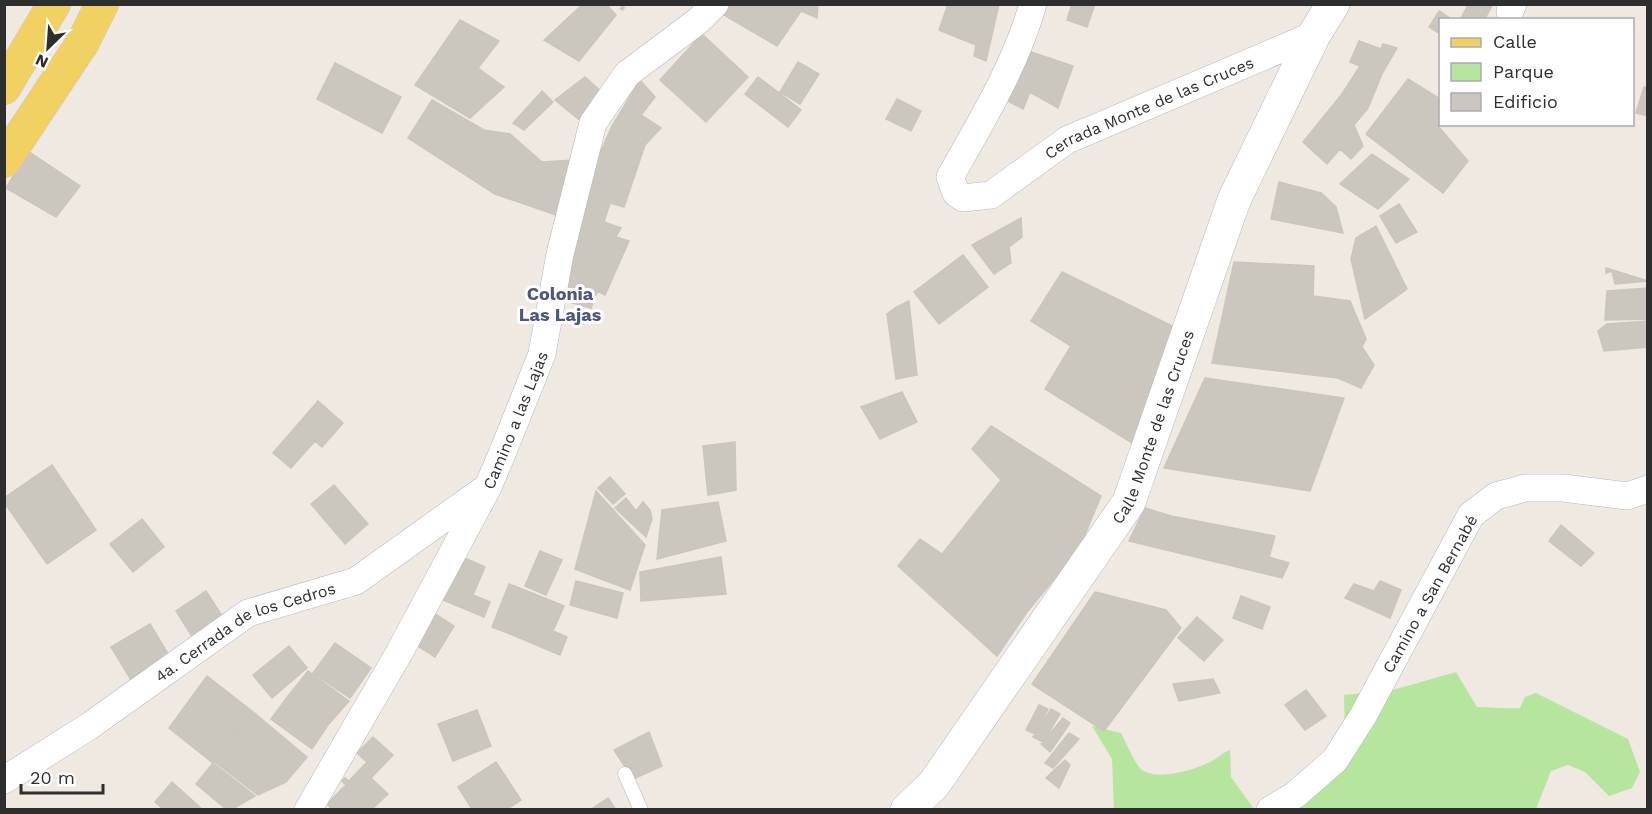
<svg xmlns="http://www.w3.org/2000/svg" width="1652" height="814" font-family="'Work Sans',sans-serif">
<rect width="100%" height="100%" fill="#efe9e1"/>
<path fill="#b6e59e" d="M1456,672L1477,707C1492,707 1505,709 1520,708L1525,697L1536,693L1628,739L1640,772L1632,788L1609,796L1585,772L1568,765L1551,771L1536,809L1273,810L1345,733L1344,695L1393,690Z
M1092,726L1121,733C1126,742 1135,765 1142,770C1158,781 1194,770 1210,762C1218,758 1222,753 1230,750L1231,777L1254,809H1114L1112,759Z"/>
<path fill="#cbc7bf" stroke="#cbc5ba" stroke-width="1.5" d="M583,4H606L616,15L579,61L544,40Z
M730,4H818L817,18L801,11L777,46L724,15Z
M948,4H999L986,61L974,56L976,45L939,30Z
M1072,4H1095L1087,27L1067,20Z
M1467,4H1493L1484,20H1460L1468,5Z
M1439,11L1453,20H1440V34L1429,27Z
M460,20L499,41L478,68L504,87L470,118L415,85Z
M702,34L748,77L706,122L660,80Z
M1359,41L1381,49L1383,44L1397,48L1382,74L1368,108L1354,125L1363,146L1351,159L1340,149L1327,164L1303,142L1342,94L1360,66L1350,62Z
M1022,49L1073,66L1058,108L1030,92L1023,109L999,96Z
M798,62L819,74L800,104L780,92Z
M335,63L401,97L382,133L317,99Z
M585,77L605,95L587,126L555,100Z
M758,77L801,110L788,127L745,94Z
M1408,79L1440,99V123L1438,126L1468,161L1443,193L1366,134Z
M640,80L655,97L641,115L661,128L645,145L624,207L610,203L604,222L621,228L616,237L629,241L605,295L597,291L591,308L558,299L589,178L612,126Z
M1644,87L1648,88V116L1636,113Z
M542,91L553,102L524,130L513,123Z
M897,99L921,111L911,131L886,119Z
M432,100L484,130L510,134L542,162L574,160L559,216L495,194L408,138Z
M28,151L80,186L56,217L6,188Z
M1372,154L1409,179L1378,209L1340,184Z
M1279,182L1321,193L1336,207L1343,233L1271,219Z
M1399,204L1417,232L1396,243L1380,216Z
M1021,218L1022,237L1009,247L1011,263L994,274L972,245Z
M1376,226L1407,289L1365,319L1351,259L1356,238Z
M963,255L988,287L939,324L914,292Z
M1234,262L1314,266L1313,296L1350,301L1366,339L1362,347L1374,365L1361,388L1338,378L1212,363Z
M1606,268L1648,281L1615,284L1612,271L1606,273Z
M1062,272L1172,326L1147,407L1132,443L1045,389L1071,346L1031,321Z
M1648,288V319L1605,320L1607,291Z
M909,301L917,375L896,379L887,314L895,308Z
M1648,321V347L1604,351L1598,331L1607,324Z
M1205,378L1344,398L1310,491L1164,468Z
M902,392L917,422L880,439L861,407Z
M318,401L343,423L322,447L315,441L291,468L273,453Z
M991,426L1101,496L1079,549L1001,480L972,449Z
M735,442L736,490L708,495L703,446Z
M52,465L96,530L47,564L4,502V498Z
M610,477L625,494L613,504L598,488Z
M1001,480L1079,549L1027,612L942,554Z
M334,485L368,524L345,544L311,504Z
M596,491L645,545L630,590L575,569Z
M626,498L636,511L643,502L650,510L652,519L646,537L615,508Z
M718,502L726,541L657,559L662,510Z
M1145,508L1171,516L1275,536L1269,557L1289,563L1282,578L1129,541Z
M142,519L164,547L133,572L110,544Z
M1561,525L1594,553L1581,566L1549,541Z
M920,539L1027,612L997,656L898,566Z
M540,551L562,560L546,595L525,586Z
M460,556L485,567L473,595L490,602L484,617L441,599Z
M721,557L726,594L641,601L640,572Z
M576,581L623,593L617,618L570,605Z
M1380,581L1401,590L1390,618L1345,598L1354,584L1374,591Z
M509,584L532,593L515,636L492,627Z
M206,591L224,619L193,638L176,611Z
M1095,592L1166,610L1181,628L1104,731L1032,684Z
M532,593L564,606L553,631L567,637L560,655L515,636Z
M1241,596L1270,607L1262,629L1233,618Z
M429,610L454,626L435,657L410,641Z
M1197,617L1223,640L1204,661L1178,638Z
M150,624L170,657L131,680L111,647Z
M335,643L371,668L350,698L313,673Z
M289,646L307,668L272,698L253,675Z
M308,671L349,701L328,725L288,696Z
M207,676L253,712L213,763L169,728Z
M1213,679L1220,693L1179,701L1173,684Z
M1306,690L1326,716L1305,730L1285,705Z
M288,696L328,725L312,749L271,719Z
M1039,705L1048,709L1035,734L1026,730Z
M1051,709L1060,714L1043,742L1033,737Z
M477,710L491,746L453,761L438,724Z
M253,712L307,757L286,782L231,738Z
M1063,718L1070,723L1050,752L1041,744Z
M649,732L662,766L633,779L614,750Z
M1069,733L1079,739L1053,768L1045,763Z
M373,737L393,755L371,778L388,794L371,810H333L327,804L346,785L342,781L345,778L349,781L367,762L357,753Z
M231,738L286,782L258,795L215,762Z
M1065,760L1070,765L1059,788L1046,778Z
M496,762L521,800L506,810L472,809L458,787Z
M213,763L255,796L231,810H227L196,784Z
M172,782L203,810H164L155,802Z
M608,798L616,810H590Z"/>
<g fill="none" stroke-linecap="round" stroke-linejoin="round">
<g stroke="#b4b7c1" stroke-width="15">
<path id="lane" d="M625,774L641,810"/>
</g>
<g stroke="#b4b7c1" stroke-width="28">
<g id="street">
<path id="s1" d="M1033,4C1016,65 981,122 950,177L956,193L963,198L991,195L1067,140L1314,35"/>
<path d="M1510,11L1513,4"/>
<path id="s2" d="M4,780L88,727L248,613L356,581L482,491"/>
<path id="s3" d="M308,810L399,653L488,487L504,449L542,354L560,254L593,123L627,74L698,21L715,4"/>
<path d="M1270,810L1295,795L1335,760L1363,716L1471,515L1496,496L1525,488H1563L1627,496L1648,489"/>
</g>
</g>
<g stroke="#b4b7c1" stroke-width="34">
<g id="secondary">
<path id="s4" d="M907,810L934,784L1129,502L1234,200L1314,35L1333,4"/>
</g>
</g>
<g stroke="#c9c9c9" stroke-width="34">
<path id="primary" d="M4,88L54,4
M4,161L83,42L102,4"/>
</g>
<path stroke="#c9c9c9" stroke-width="4" stroke-dasharray="4.5 3" stroke-linecap="butt" d="M621,10L626,4"/>
<use href="#lane" stroke="#fff" stroke-width="14"/>
<use href="#street" stroke="#fff" stroke-width="27"/>
<use href="#secondary" stroke="#fff" stroke-width="33"/>
<use href="#primary" stroke="#f2d163" stroke-width="33"/>
</g>
<g text-anchor="middle" dominant-baseline="central" stroke-width="6" stroke-linejoin="round" paint-order="stroke">
<g font-size="16" fill="#2e2e2e" stroke="#fff">
<text stroke="none"><textPath href="#s1" startOffset="428">Cerrada Monte de las Cruces</textPath></text>
<text stroke="none"><textPath href="#s3" startOffset="442">Camino a las Lajas</textPath></text>
<text stroke="none"><textPath href="#s4" startOffset="459">Calle Monte de las Cruces</textPath></text>
<text transform="translate(1430 594) rotate(-61)">Camino a San Bernabé</text>
<text stroke="none"><textPath href="#s2" startOffset="285">4a. Cerrada de los Cedros</textPath></text>
</g>
<g font-size="18" font-weight="bold" fill="#4d5680" stroke="#fff">
<text x="560" y="293">Colonia<tspan x="560" dy="21">Las Lajas</tspan></text>
</g>
</g>
<rect width="1652" height="814" fill="none" stroke="#2e2e2e" stroke-width="12"/>
<rect x="1439" y="18" width="195" height="108" fill="#ffffff" stroke="#ababab" stroke-width="1.5"/>
<rect x="1451" y="38" width="30" height="9" fill="#f2d163" stroke="#ababab" stroke-width="1.5"/>
<text x="1493" y="48" font-size="18" fill="#2e2e2e">Calle</text>
<rect x="1451" y="63" width="30" height="18" fill="#b6e59e" stroke="#ababab" stroke-width="1.5"/>
<text x="1493" y="78" font-size="18" fill="#2e2e2e">Parque</text>
<rect x="1451" y="93" width="30" height="18" fill="#cbc7bf" stroke="#ababab" stroke-width="1.5"/>
<text x="1493" y="108" font-size="18" fill="#2e2e2e">Edificio</text>
<g transform="translate(48 48) rotate(205)" stroke="#ffffff" stroke-width="4.5" paint-order="stroke">
<path d="M0-4.5L10 22L0 15L-10 22Z" fill="#2e2e2e"/>
<text y="-9" font-size="16" font-weight="bold" text-anchor="middle" fill="#2e2e2e">N</text>
</g>
<path d="M21 784v9h82v-9" fill="none" stroke="#2e2e2e" stroke-width="3"/>
<text x="30" y="784" font-size="18" fill="#2e2e2e" stroke="#ffffff" stroke-width="4.5" paint-order="stroke">20 m</text>
</svg>
